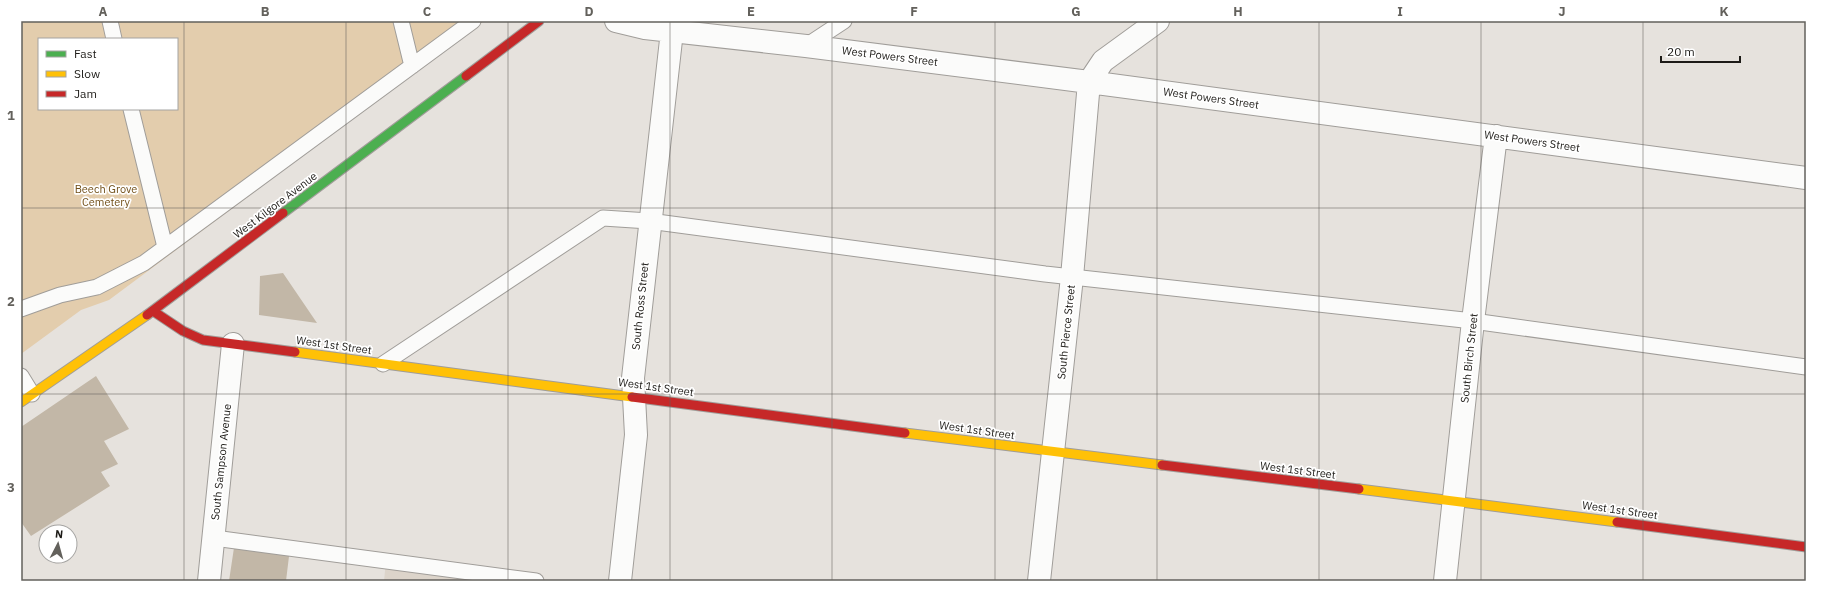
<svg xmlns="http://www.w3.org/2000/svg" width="1827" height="602" font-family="'IBM Plex Sans',sans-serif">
<rect width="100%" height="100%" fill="#e6e2dd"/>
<path fill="#dcd4ca" d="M386,561L536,581H384Z"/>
<path fill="#e3cdad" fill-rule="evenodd" d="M21,21H484L109,300L81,310L21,354ZM39,39H177V109H39Z"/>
<path fill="#c2b7a7" d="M283,273L317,323L259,315L260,276Z
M96,376L129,429L104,441L118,464L101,472L110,486L31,536L21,522V427Z
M235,541L290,548L286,581H229Z"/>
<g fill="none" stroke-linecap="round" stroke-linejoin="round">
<g stroke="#a09d99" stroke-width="17">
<path id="lane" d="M110,21L114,39
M401,21L412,66
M806,46L844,21
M131,109L165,247
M21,309L60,295L97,287L144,263L473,21
M383,364L603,218L649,221L1045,274L1473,321L1806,367
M21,376L32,394
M214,538L536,581"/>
</g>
<g stroke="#a09d99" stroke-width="24">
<path id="street" d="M616,21L645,28L806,46L1089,82L1806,178
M209,581L233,344
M620,581L636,435L633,378L672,31
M1039,581L1072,277L1089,82L1103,61L1158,21
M1445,581L1473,321L1496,136"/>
</g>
<g stroke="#a09d99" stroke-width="11">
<path id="fast" d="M283,213L466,76"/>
</g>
<g stroke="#a09d99" stroke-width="11">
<path id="slow" d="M295,352L632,397
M21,402L147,315
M905,433L1162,465
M1359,489L1617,522"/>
</g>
<g stroke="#a09d99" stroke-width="11">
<path id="jam" d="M466,76L539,21
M153,311L183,331L203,340L295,352
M147,315L283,213
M632,397L905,433
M1162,465L1359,489
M1617,522L1806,547"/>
</g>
<use href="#lane" stroke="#fbfbfa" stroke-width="15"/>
<use href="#street" stroke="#fbfbfa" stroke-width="22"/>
<use href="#fast" stroke="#4caf50" stroke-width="9"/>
<use href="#slow" stroke="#ffc107" stroke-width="9"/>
<use href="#jam" stroke="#c62828" stroke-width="9"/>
</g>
<path fill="none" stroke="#63615c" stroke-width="1" stroke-opacity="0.55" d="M184,21V581M346,21V581M508,21V581M670,21V581M832,21V581M995,21V581M1157,21V581M1319,21V581M1481,21V581M1643,21V581M21,208H1806M21,394H1806"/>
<g text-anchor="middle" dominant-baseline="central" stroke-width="3.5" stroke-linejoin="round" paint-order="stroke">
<g font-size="11" fill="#1d1b17" stroke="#fff">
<text transform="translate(890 56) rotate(7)">West Powers Street</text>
<text transform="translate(1211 98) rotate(8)">West Powers Street</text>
<text transform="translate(1532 141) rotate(8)">West Powers Street</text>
<text transform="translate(275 205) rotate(-37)">West Kilgore Avenue</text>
<text transform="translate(640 306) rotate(-84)">South Ross Street</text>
<text transform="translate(1066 332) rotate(-84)">South Pierce Street</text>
<text transform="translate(334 345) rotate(8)">West 1st Street</text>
<text transform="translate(1469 358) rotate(-84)">South Birch Street</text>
<text transform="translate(656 387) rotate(8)">West 1st Street</text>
<text transform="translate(977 430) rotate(8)">West 1st Street</text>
<text transform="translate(221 462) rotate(-84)">South Sampson Avenue</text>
<text transform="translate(1298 470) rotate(7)">West 1st Street</text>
<text transform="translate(1620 510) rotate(8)">West 1st Street</text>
</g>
<g font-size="11" fill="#714f18" stroke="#fff">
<text x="106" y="189">Beech Grove<tspan x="106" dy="13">Cemetery</tspan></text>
</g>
</g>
<rect width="1827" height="602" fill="none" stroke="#ffffff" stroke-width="44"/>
<rect x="38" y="38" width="140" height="72" fill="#ffffff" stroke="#a5a4a2"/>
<rect x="46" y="51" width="20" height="6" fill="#4caf50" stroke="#a5a4a2"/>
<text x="74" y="58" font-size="12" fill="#1d1b17">Fast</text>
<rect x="46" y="71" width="20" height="6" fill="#ffc107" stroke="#a5a4a2"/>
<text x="74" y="78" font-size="12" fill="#1d1b17">Slow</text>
<rect x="46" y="91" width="20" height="6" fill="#c62828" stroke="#a5a4a2"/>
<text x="74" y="98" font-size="12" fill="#1d1b17">Jam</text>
<g transform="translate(58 544) rotate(6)"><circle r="19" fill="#ffffff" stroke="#a5a4a2"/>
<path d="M0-3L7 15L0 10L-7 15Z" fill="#63615c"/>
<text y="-6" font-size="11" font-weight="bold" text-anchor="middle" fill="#1d1b17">N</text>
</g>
<path d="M1661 56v6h79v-6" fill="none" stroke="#1d1b17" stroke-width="2"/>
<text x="1667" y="56" font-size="12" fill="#1d1b17" stroke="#ffffff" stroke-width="3" paint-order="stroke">20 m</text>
<rect x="22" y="22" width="1783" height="558" fill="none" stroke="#63615c" stroke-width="1.5"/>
<g font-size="13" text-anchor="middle" font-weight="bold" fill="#63615c">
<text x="103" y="16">A</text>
<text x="265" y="16">B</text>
<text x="427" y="16">C</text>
<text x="589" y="16">D</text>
<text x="751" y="16">E</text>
<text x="914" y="16">F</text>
<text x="1076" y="16">G</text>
<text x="1238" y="16">H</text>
<text x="1400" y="16">I</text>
<text x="1562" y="16">J</text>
<text x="1724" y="16">K</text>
<text x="11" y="120">1</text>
<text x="11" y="306">2</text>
<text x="11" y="492">3</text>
</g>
</svg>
